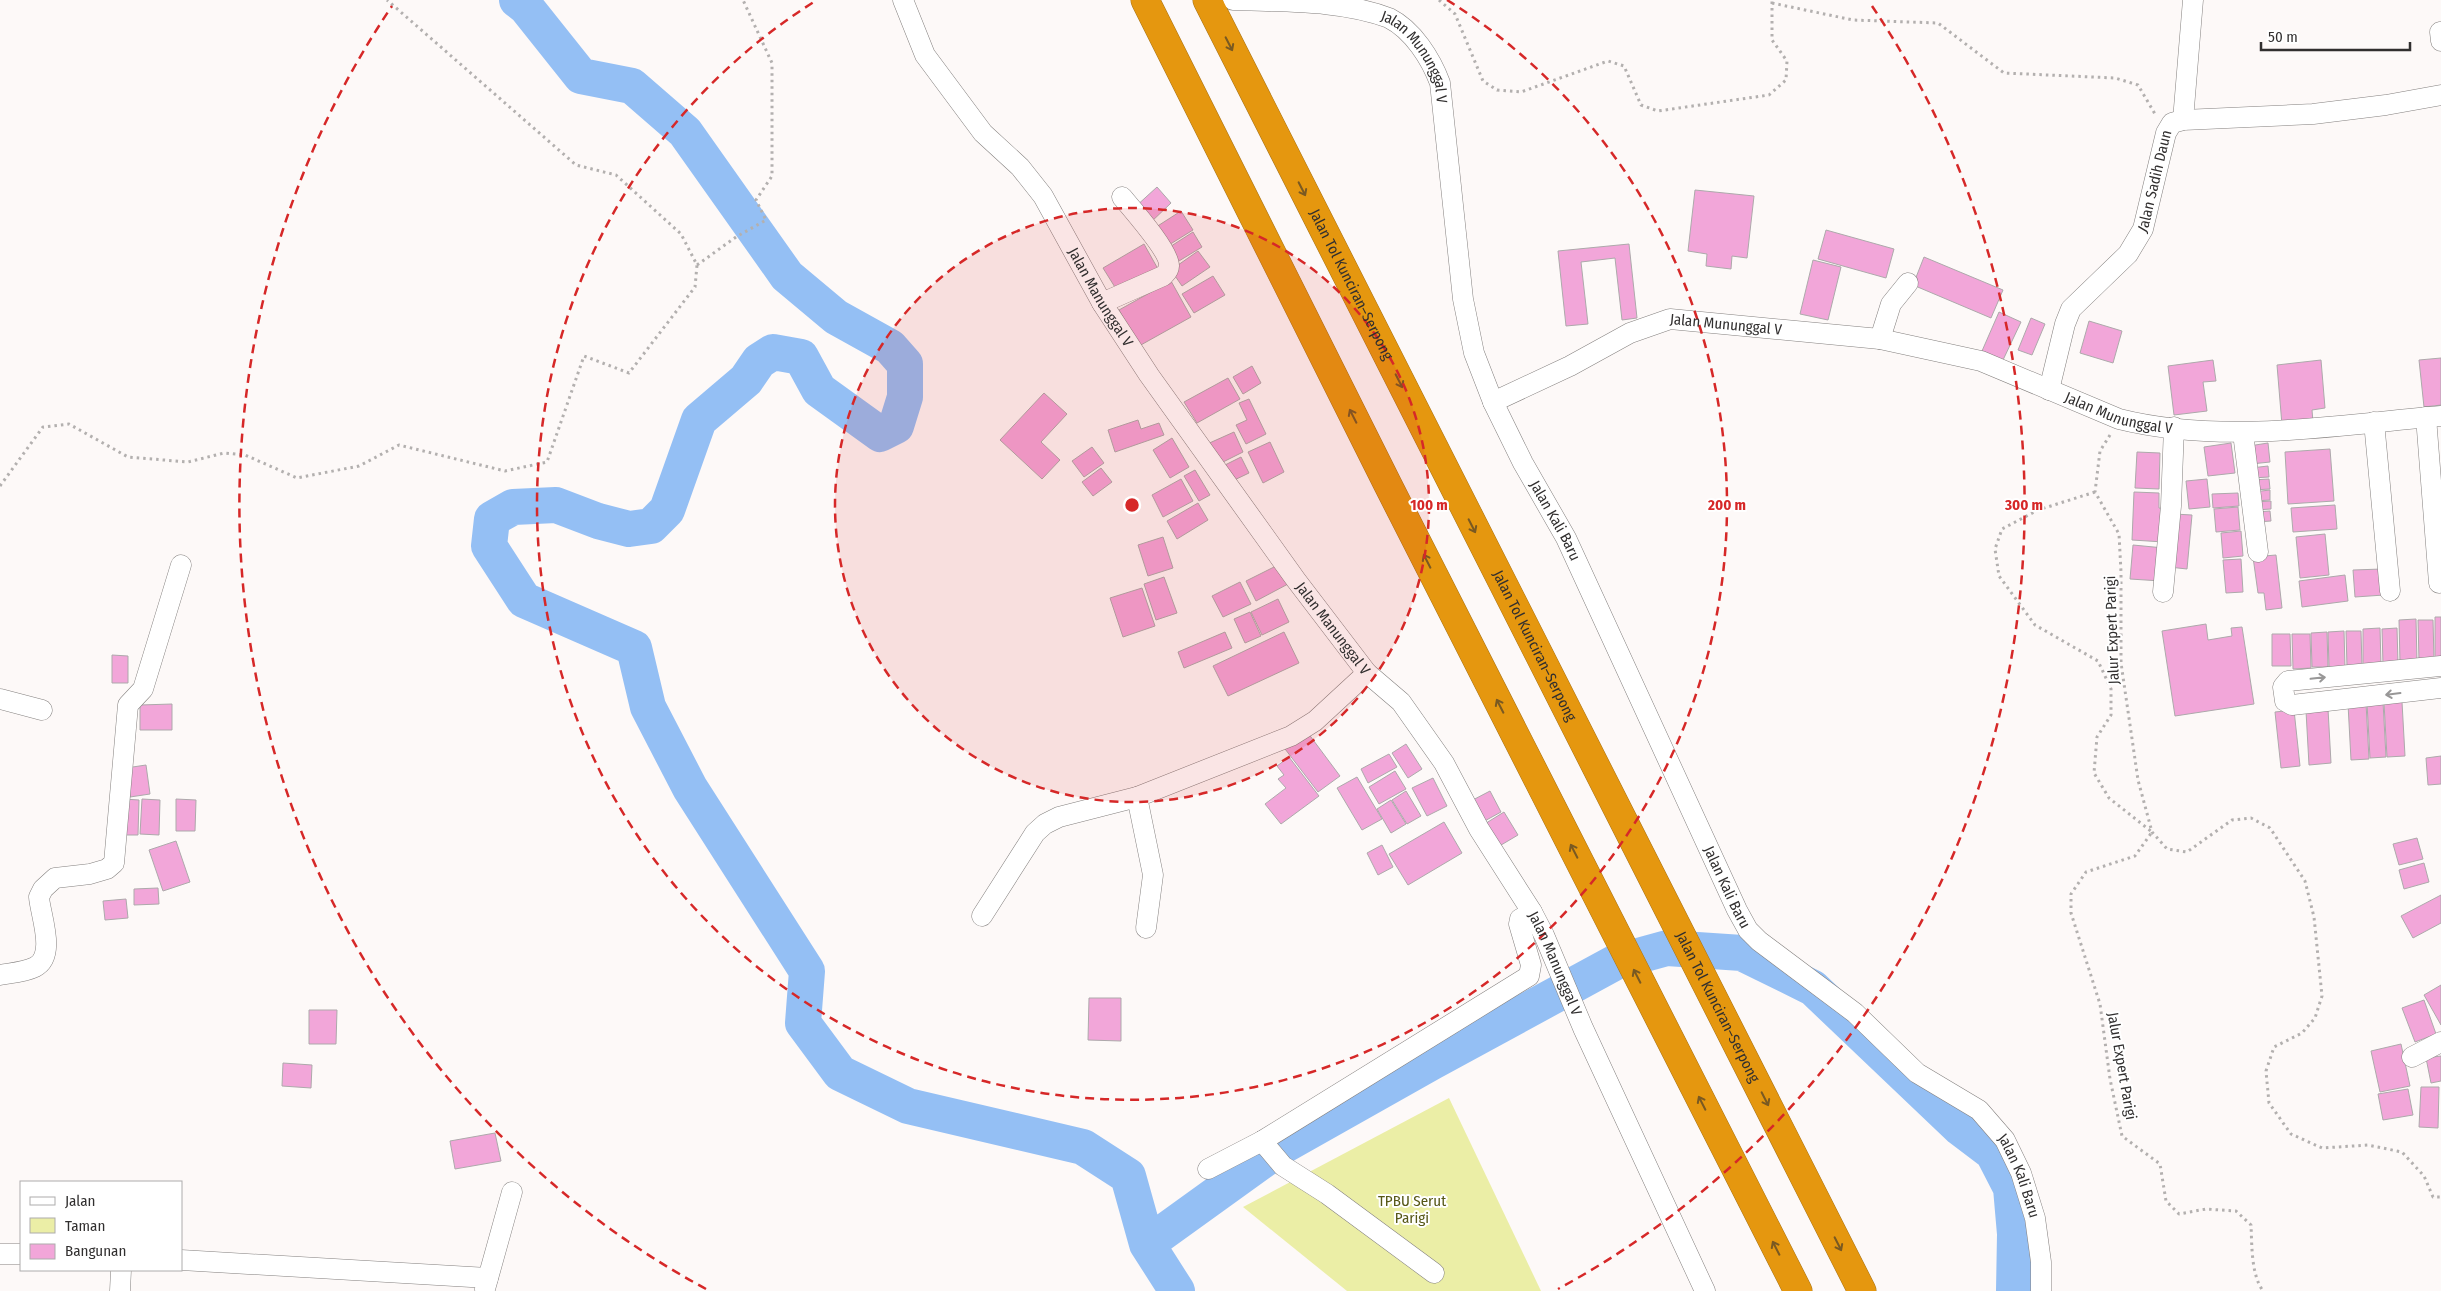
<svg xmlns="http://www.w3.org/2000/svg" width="2441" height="1291" font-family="'Fira Sans Condensed',sans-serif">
<rect width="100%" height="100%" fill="#fdf9f8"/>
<path fill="#ebeea6" d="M1449,1098L1541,1291H1347L1243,1207Z"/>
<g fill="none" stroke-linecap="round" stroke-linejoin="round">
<path stroke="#94bff4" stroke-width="36" d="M517,0L526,7L581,76L632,86L685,132L787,276L836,317L890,347L905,364V397L896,426L880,434L819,390L801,357L773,352L759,361L746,380L699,420L667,510L651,526L629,529L598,521L556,505L513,507L492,519L489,546L524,600L634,648L648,707L690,788L807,971L803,1023L840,1073L908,1106L1083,1147L1128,1176L1147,1244L1283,1146L1432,1062L1616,962L1667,948L1742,953L1813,988L1960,1128L1993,1153L2011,1188L2015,1234L2014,1291
M1147,1244L1177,1291"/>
</g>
<path fill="#f2a6d9" stroke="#ada9ab" d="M1157,187L1171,203L1149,224L1134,208Z
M1695,190L1754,196L1747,258L1732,256L1731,269L1706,266L1707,254L1688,251Z
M1181,211L1193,230L1164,248L1153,229Z
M1826,230L1894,249L1886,278L1818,259Z
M1193,232L1202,247L1174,264L1165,250Z
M1144,244L1158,269L1118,292L1103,268Z
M1629,244L1637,318L1622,320L1615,258L1581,262L1588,324L1566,326L1558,251Z
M1198,251L1210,267L1182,286L1171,270Z
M1924,257L2003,290L1991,318L1913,285Z
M1813,260L1841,267L1828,320L1800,314Z
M1213,276L1225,295L1194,313L1182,294Z
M1171,281L1191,317L1139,346L1119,310Z
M1999,312L2021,322L2003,360L1982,351Z
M2031,318L2045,324L2032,355L2018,350Z
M2089,321L2122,331L2113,363L2080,353Z
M2441,358V405L2424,407L2419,360Z
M2213,360L2216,381L2203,382L2207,411L2174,415L2168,366Z
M2321,360L2325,408L2312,410L2313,422L2282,425L2277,365Z
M1252,366L1261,383L1243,394L1233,377Z
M1228,378L1240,399L1197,423L1184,402Z
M1044,393L1067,414L1041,442L1060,460L1042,479L1000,440Z
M1249,399L1266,434L1246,444L1236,425L1247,420L1239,403Z
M1138,420L1141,429L1159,423L1164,435L1115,452L1108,430Z
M1234,432L1243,452L1215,466L1205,445Z
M1172,438L1189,467L1170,478L1153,450Z
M1270,442L1284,472L1263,483L1248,452Z
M2231,443L2235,473L2208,476L2204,447Z
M2268,443L2270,462L2251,464L2249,446Z
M1092,447L1104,463L1084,477L1072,461Z
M2330,449L2334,501L2288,504L2285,452Z
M2137,452L2160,453L2159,489L2135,488Z
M1241,457L1249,473L1228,483L1221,467Z
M2268,466L2269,477L2252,478L2251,468Z
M1101,468L1112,482L1093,496L1082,482Z
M1195,470L1210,495L1199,501L1184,476Z
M1181,479L1193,501L1163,517L1152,495Z
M2207,479L2210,507L2189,509L2186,481Z
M2269,479L2270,489L2253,490L2252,480Z
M2270,490V500L2254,501L2253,492Z
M2134,492L2159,493V508L2166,509L2164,542L2132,540Z
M2238,493L2239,506L2213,508L2212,494Z
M2271,501V509L2255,510V502Z
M1198,503L1208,520L1177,539L1167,521Z
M2335,505L2337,529L2293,532L2291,508Z
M2238,507L2240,530L2216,532L2214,509Z
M2270,511L2271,521L2256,522V512Z
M2174,514L2192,515L2187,569L2169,567Z
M2241,531L2243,556L2223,558L2221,533Z
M2325,534L2329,575L2300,578L2296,537Z
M1163,537L1173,568L1148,576L1138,545Z
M2133,545L2164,548L2161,581L2130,579Z
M2276,555L2282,608L2266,610L2264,593H2258L2253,557Z
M2241,559L2243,592L2226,593L2223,560Z
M1278,565L1288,584L1256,601L1246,581Z
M2382,569L2384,595L2355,597L2353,570Z
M2345,575L2348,601L2302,607L2299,581Z
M1164,577L1177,613L1156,620L1144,584Z
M1240,582L1251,604L1223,617L1212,596Z
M1142,588L1155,626L1123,637L1110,598Z
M1278,599L1289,622L1262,635L1251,612Z
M1250,612L1261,636L1245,643L1234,619Z
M2435,617H2441V659H2435Z
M2416,619L2417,662L2400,663L2399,620Z
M2418,620H2433L2434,660L2419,661Z
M2206,624L2208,640L2232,636L2231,628L2242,627L2254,704L2175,716L2162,631Z
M2380,628L2381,666H2363V629Z
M2397,628L2398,664L2383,665L2382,629Z
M2344,631L2345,667H2329L2328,632Z
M2346,631H2361L2362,667H2347Z
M1225,632L1232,648L1184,668L1178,652Z
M1284,632L1299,663L1228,696L1213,666Z
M2327,632L2328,667H2312L2311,633Z
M2272,634H2290L2291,666H2272Z
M2292,634H2310L2311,668L2293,669Z
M112,655L128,656V683H112Z
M2383,702L2386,757L2370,758L2367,703Z
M2402,702L2405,756L2387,757L2384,703Z
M2366,703L2369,759L2351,760L2348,704Z
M172,704V730H140V705Z
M2328,709L2331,763L2309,765L2306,711Z
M2294,710L2300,766L2281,768L2275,712Z
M1305,729L1340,776L1318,792L1282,745Z
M1406,744L1422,769L1408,778L1392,753Z
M1389,754L1397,767L1368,783L1361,769Z
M2441,756V784L2428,785L2426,758Z
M1289,757L1319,796L1281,824L1265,804L1286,788L1278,779L1284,775L1277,766Z
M146,765L150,794L130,797L126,768Z
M1395,771L1406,789L1379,804L1369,787Z
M1357,777L1382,819L1362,830L1337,788Z
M1433,778L1447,806L1427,816L1412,788Z
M1406,791L1421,816L1407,824L1392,800Z
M1490,791L1501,812L1481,823L1469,802Z
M124,799L139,800L138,835H122Z
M142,799L160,800L159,835L140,834Z
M176,799L196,800L195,831H176Z
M1391,800L1406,824L1391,833L1377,809Z
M1504,812L1518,835L1496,848L1483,825Z
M1444,822L1462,853L1408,885L1389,854Z
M2417,838L2423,859L2399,865L2393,844Z
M176,841L190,882L163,891L149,850Z
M1382,845L1393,867L1378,875L1367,853Z
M2424,863L2429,882L2404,889L2399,870Z
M158,888L159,904L134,905V889Z
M2441,895V923L2413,938L2401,916Z
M126,899L128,918L105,920L103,901Z
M2441,985V1025L2424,995Z
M1089,998H1121V1041L1088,1040Z
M2424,1000L2436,1034L2415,1042L2402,1008Z
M309,1010H337L336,1044H309Z
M2401,1044L2410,1086L2380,1092L2371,1051Z
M2441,1056V1081L2431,1083L2426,1058Z
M283,1063L312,1065L311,1088L282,1086Z
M2421,1087H2439L2438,1128L2419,1127Z
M2408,1089L2413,1115L2383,1120L2378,1094Z
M495,1133L501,1161L455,1169L450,1141Z"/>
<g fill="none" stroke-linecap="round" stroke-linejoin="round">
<g stroke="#84807f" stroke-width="21">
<g id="minor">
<path id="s1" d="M903,0L925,55L983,133L1020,167L1043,196L1102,303L1149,375L1296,580L1367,673L1401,702L1444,763L1479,829L1532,912L1544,935L1583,1028L1705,1291"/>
<path id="s2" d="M1233,0C1284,2 1342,0 1389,18C1413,30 1431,59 1440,83L1463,299L1474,353L1493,402L1523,463L1566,538L1737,910L1748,930L1759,941L1855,1013L1917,1073L1979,1110L2005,1140L2021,1173L2035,1218L2041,1262V1291"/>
<path d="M2440,32L2441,41"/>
<path d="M2183,120L2193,0"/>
<path d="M1102,303L1163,276C1166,273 1169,271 1169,266C1170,252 1132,209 1122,197"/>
<path d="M1880,339L1891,304L1908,283"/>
<path id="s3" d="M2049,390L2065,324L2071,309L2128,254L2143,229L2166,133L2172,123L2183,120L2313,114L2386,105L2441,95"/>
<path id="s4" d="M1493,402L1570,366L1630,333L1670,319L1880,339L1981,361L2119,419C2223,445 2336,425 2441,416"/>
<path d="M2426,417L2439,583"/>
<path d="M2374,422L2390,591"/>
<path d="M2243,433L2258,552"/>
<path d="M2163,592L2171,506L2174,427"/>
<path d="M2441,666L2288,681L2283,687L2285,701L2292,705L2441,688"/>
<path d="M0,699L42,710"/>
<path d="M1137,797L1153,875L1146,928"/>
<path d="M982,916L1035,833L1045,824L1059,817L1137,797L1291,736L1315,721L1367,673"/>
<path d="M0,975C11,973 25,972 35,967C57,956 40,914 39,897L43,889L55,878L90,874L107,869L114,863L128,705L143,689L181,565"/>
<path d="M2412,1057L2441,1042"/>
<path d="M1262,1141L1283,1166L1327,1194L1434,1273"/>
<path d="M1208,1169L1262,1141L1529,976L1531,965L1519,924L1520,919L1532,912"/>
<path d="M0,1254H21"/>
<path d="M181,1260L488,1278"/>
<path d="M485,1289L512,1192"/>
<path d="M120,1291L121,1270"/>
</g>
</g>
<g stroke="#a6731a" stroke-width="29">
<g id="highway">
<path d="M1145,0L1388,485L1798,1291"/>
<path id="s5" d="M1207,0L1862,1291"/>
</g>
</g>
<path stroke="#b3b0af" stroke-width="3" stroke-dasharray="2.5 4" stroke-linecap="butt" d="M1439,0L1455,14L1483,81L1497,90L1521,92L1608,61L1624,66L1641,105L1658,111L1769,95L1786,80L1787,61L1772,40V0
M1772,3L1853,20L1938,23L2004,73L2115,78L2138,85L2155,114
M697,265L736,237L766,220L756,200L772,176V63L743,0
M2110,435L2100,451L2095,492L2119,534L2121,572V663L2138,780L2152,832L2167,849L2187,852L2232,820L2251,818L2270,828L2305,881L2314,917L2322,996L2315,1018L2302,1033L2274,1047L2266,1071L2269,1103L2291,1134L2322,1148L2368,1145L2402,1152L2424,1176L2433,1197H2441
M0,486L43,427L69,424L128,457L188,462L224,453L245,455L297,478L359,466L399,445L505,471L547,462L584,356L629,373L695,287L697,265L681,234L616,175L576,165L387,0
M2095,492L2038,510L2002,529L1995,549L1999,576L2035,625L2098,661L2111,689V715L2097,737L2094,773L2109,798L2152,832L2135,856L2086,872L2071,894V913L2100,1004L2110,1079L2122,1136L2160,1164L2166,1201L2179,1214L2206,1209L2236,1211L2251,1225C2252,1246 2251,1274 2263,1291"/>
<use href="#minor" stroke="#fff" stroke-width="20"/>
<use href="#highway" stroke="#e5970f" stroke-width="28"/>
</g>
<defs><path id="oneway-shaft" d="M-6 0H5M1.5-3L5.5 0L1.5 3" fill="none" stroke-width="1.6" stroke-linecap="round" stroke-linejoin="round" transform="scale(1.25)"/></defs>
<g stroke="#795922">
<use href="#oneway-shaft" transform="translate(1229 44) rotate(63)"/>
<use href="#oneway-shaft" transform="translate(1302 189) rotate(63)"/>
<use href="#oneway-shaft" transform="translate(1399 381) rotate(63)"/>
<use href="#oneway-shaft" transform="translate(1353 416) rotate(-117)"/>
<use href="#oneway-shaft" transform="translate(1472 526) rotate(63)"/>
<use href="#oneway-shaft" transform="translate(1427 561) rotate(-117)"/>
<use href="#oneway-shaft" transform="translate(1500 706) rotate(-117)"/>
<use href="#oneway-shaft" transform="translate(1574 851) rotate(-117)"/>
<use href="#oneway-shaft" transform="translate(1637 976) rotate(-117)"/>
<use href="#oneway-shaft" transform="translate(1765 1099) rotate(63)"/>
<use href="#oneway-shaft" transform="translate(1702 1103) rotate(-117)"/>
<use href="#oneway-shaft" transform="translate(1838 1244) rotate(63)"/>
<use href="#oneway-shaft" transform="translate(1776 1248) rotate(-117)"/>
</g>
<g stroke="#989797">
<use href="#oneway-shaft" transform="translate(2318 678) rotate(-6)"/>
<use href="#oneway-shaft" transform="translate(2393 694) rotate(173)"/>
</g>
<circle cx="1132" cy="505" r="297" fill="#d62828" fill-opacity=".12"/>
<g fill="none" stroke="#d62828" stroke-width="2.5" stroke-dasharray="9 6">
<circle cx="1132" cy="505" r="297"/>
<path d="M1447 0A595 595 0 1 1 817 0"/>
<path d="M706 1289A892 892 0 0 1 392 6M1872 6A892 892 0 0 1 1558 1289"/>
</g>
<g text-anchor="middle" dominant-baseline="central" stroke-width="4" stroke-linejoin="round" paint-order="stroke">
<g font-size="15" fill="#312f2f" stroke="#fff">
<text stroke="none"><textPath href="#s2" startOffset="206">Jalan Mununggal V</textPath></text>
<text stroke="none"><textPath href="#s3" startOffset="242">Jalan Sadih Daun</textPath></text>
<text stroke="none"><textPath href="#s5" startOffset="319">Jalan Tol Kunciran–Serpong</textPath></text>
<text stroke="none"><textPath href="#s1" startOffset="360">Jalan Manunggal V</textPath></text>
<text stroke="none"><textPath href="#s4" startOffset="252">Jalan Mununggal V</textPath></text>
<text stroke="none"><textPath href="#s4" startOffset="658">Jalan Mununggal V</textPath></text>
<text stroke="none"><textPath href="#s2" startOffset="701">Jalan Kali Baru</textPath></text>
<text stroke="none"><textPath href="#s1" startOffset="765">Jalan Manunggal V</textPath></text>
<text transform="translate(2112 630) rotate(-92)">Jalur Expert Parigi</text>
<text stroke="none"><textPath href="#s5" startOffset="724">Jalan Tol Kunciran–Serpong</textPath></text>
<text stroke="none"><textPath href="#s2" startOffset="1106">Jalan Kali Baru</textPath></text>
<text stroke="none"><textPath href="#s1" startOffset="1170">Jalan Manunggal V</textPath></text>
<text stroke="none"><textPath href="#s5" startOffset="1129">Jalan Tol Kunciran–Serpong</textPath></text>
<text transform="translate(2122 1066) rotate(80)">Jalur Expert Parigi</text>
<text stroke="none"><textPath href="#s2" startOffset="1526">Jalan Kali Baru</textPath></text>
</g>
<g font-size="15" fill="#565716" stroke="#fff">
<text x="1412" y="1201">TPBU Serut<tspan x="1412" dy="17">Parigi</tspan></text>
</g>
</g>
<circle cx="1132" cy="505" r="8" fill="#d62828" stroke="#fff" stroke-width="2.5"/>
<g font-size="15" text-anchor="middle" font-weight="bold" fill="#d62828" stroke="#fff" stroke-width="4" stroke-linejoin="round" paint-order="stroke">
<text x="1429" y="510">100 m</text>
<text x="1727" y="510">200 m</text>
<text x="2024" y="510">300 m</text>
</g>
<rect x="20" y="1181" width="162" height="90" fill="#ffffff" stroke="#adacac"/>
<rect x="30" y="1197" width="25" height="8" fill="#ffffff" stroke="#adacac"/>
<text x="65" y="1206" font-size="15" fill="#312f2f">Jalan</text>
<rect x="30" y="1218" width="25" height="15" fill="#ebeea6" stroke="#adacac"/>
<text x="65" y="1231" font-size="15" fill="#312f2f">Taman</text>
<rect x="30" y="1244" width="25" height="15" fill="#f2a6d9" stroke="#adacac"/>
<text x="65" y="1256" font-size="15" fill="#312f2f">Bangunan</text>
<path d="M2261 42v8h149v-8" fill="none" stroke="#312f2f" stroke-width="2.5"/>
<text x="2268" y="42" font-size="15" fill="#312f2f" stroke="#ffffff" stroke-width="4" paint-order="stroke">50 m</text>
</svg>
